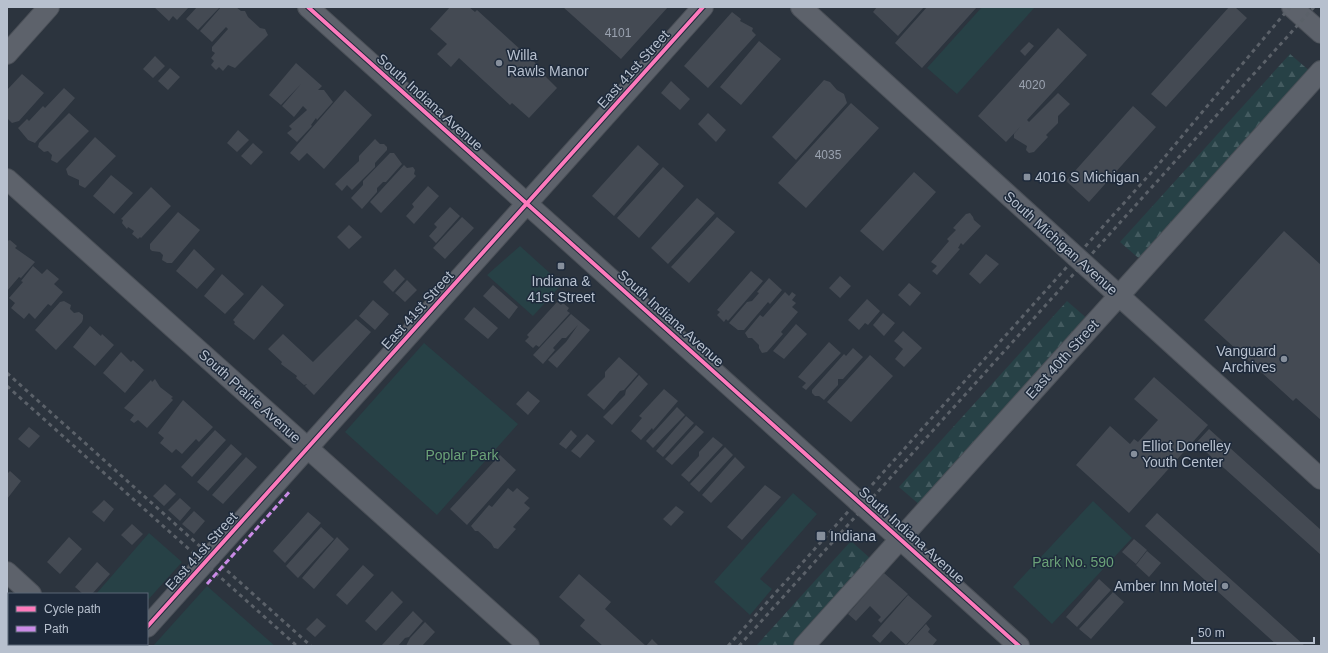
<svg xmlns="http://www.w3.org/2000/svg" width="1328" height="653" font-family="Arial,sans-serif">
<defs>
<pattern id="forest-firs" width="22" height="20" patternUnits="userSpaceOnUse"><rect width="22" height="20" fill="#274146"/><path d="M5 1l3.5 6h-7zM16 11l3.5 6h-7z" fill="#445b60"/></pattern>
</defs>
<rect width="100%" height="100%" fill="#2c343e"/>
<path fill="#274146" d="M982,7H1035L957,94L927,68Z
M520,246L562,284L533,316L487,275Z
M424,343L518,424L437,515L345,432Z
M793,493L817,514L760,579L772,589L750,615L714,582Z
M1093,501L1132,538L1052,624L1013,587Z
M149,533L182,562L147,601V594H96Z
M207,586L275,646H153Z"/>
<path fill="url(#forest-firs)" d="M1290,54L1312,73L1143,262L1120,242Z
M1067,301L1090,321L921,506L899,487Z
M851,541L872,560L795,646H756Z"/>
<path fill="#444a53" d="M154,7H189L177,20L173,16L169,21Z
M197,7H220L198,30L186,19Z
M221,7H236L241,11H245L248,17L260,28L265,29L268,35L235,68L228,65L223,71L219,67L216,70L211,65L214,61L211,58L215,53L212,51V47L228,29L226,27L212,42L200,31Z
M450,7H469L475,12L477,10L542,69L540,71L557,88L529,118L512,103L510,105L459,58L451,67L437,54L447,44L430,29Z
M563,7H668L621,59Z
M877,7H924L898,36L873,12Z
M927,7H977L922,68L895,43Z
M1229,7H1235L1247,18L1166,107L1151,94Z
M732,12L741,19L740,21L753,28L752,31L756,35L708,88L684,66Z
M1058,28L1087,55L1027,120L1029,122L1058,93L1070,104L1058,116V123L1046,135L1048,137L1034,152L1029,153L1026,150L1027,146L1014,138V134L1020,127L1006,142L978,116Z
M759,41L781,59L741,105L720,87Z
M1029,42L1034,46L1025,56L1020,51Z
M155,56L165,66L153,78L143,69Z
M296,63L322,86L318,90H324L333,102L317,120L316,118L311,125L312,126L297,142L287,133L292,129L289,126L307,110L303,106L294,117L282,106L301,84L281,105L269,95Z
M170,68L180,77L168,90L158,81Z
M22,74L44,93L19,121L12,123L7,118V90Z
M824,80L830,82L837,90L844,94L847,103L796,160L772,137Z
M671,81L690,99L680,110L661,93Z
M64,88L75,98L35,143L28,140L18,128L27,119L29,121L43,106L45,108Z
M345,90L372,115L324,169L307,153L299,161L290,153Z
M851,103L879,128L806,208L778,183Z
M1133,106L1156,127L1089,202L1066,181Z
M69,113L89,131L57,163L51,160L52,155L48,151L44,152L38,147L39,143Z
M708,113L726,130L716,142L698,124Z
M238,130L249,140L237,152L227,143Z
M95,137L116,156L85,188L79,185V180L68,175L66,169Z
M375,139L380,144H384L387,147V150L375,163V167L352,190L347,185L342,191L335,184L359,161V156Z
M253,143L263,152L251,165L241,156Z
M638,145L659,164L614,216L592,196Z
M390,153H394L402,164L386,182H383L377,188V192L362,209L351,198L363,185V181Z
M404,165L407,168L413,167L415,170L414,174L416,176L381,213L370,202Z
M663,167L684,186L639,238L617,218Z
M914,172L936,192L883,251L860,231Z
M111,175L133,193L114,214L93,196Z
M428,186L439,196L414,224L406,216L414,207L412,204Z
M151,187L171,206L141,238L140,237L138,239L132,234L134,231L128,227L127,229L122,223L123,220L121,219Z
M697,198L715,213L668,264L651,248Z
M450,207L460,216L436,243L429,236L437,227L434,224Z
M178,212L200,230L172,263H167L162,260L163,255L160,252L152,251L150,249V244Z
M970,213L973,217L974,220L981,226L963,245L961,243L958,248L960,249L937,275L932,271L937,266L931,262L949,241L947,239L956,230L953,228L966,214Z
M462,217L474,228L445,259L433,248Z
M717,217L735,232L689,283L671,267Z
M349,225L362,237L349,249L337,237Z
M1284,231L1321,265V420L1296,398L1293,401L1204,320Z
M10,240L17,246L15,248L35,262L21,278L19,277L7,291V241Z
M194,249L215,269L197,289L176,271Z
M986,254L999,264L980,284L969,274Z
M33,266L42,274L47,269L59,279L54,284L63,292L51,306L48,304L35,319L29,313L24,319L11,308L15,303L9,298L23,282L21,281Z
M395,269L405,279L393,292L383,282Z
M751,271L763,281L728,321L726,319L724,322L717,315L720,312L717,310Z
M222,274L244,294L225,314L204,296Z
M840,276L851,286L840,298L829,288Z
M769,278L782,290L770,304L768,302L744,330H738L729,323L747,302L752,301L759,293L757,292Z
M407,280L417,290L405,302L395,293Z
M909,283L921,293L910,306L898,295Z
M262,285L284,305L254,340L234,324L235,322L233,320Z
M493,285L518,307L509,319L483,296Z
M785,292L789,296L792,292L796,295L792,300L796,303L792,307L798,312L781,332L783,334L767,352L762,353L759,348V345L752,338H748L745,333L760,315L763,317Z
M867,299L880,311L868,325L865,323L859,330L848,320Z
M373,300L389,314L375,330L359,316Z
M64,301L71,305L70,309L74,313L79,312L83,315V319L82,322L56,350L35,330L60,302Z
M557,302L561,305L563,303L569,308L567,311L570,313L539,347L536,345L533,348L525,341L529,337L527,335Z
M474,307L498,328L488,339L464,319Z
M883,313L895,323L884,336L873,325Z
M571,314L590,330L557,368L548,360L566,342L578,325L566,338H562L553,348L555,350L543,364L533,355Z
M356,319L371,332L314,395L305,386L307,384L304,385L296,378L297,376L281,364L282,362L268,349L283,334L313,362Z
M796,324L807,334L784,359L773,351Z
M90,326L101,336L102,334L114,345L95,366L73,347Z
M903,331L922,348L904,367L895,359L903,349L894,341Z
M829,342L841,353L806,390L802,387L806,383L798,377Z
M853,348L863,357L843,379H838V385L824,400L819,396H815L812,393V390L844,354L846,356Z
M121,352L131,362L133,360L144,370L125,393L103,373Z
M870,355L893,376L851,422L827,402Z
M619,357L638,374L624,390L620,391L604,410L587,395L605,377V372Z
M639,375L648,384L612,425L603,417L625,395L626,390Z
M1154,377L1208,425L1129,513L1076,465L1110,426L1130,444L1134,439L1138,442L1158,420L1134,399Z
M155,379L160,387L173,397L171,398L173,400L147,428L138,420L134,423L130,420L134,415L124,408L151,380L152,382Z
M664,389L678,401L653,430L652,428L641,440L631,431L642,418L639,416Z
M528,391L540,401L528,415L516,404Z
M183,400L213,427L199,442L196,439L182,454L176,449L172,453L160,443L164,438L158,433Z
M677,407L685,415L653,448L646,441Z
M686,416L694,423L663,457L656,451Z
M696,425L704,432L672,465L665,459Z
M29,427L40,436L29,448L18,439Z
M1209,429L1321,530V555L1196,443Z
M215,430L226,440L192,477L181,467Z
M571,430L577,436L566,449L559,444Z
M587,434L595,441L580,458L571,451Z
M713,437L723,445L689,482L681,475L699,456V452Z
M231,444L242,454L208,491L197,482Z
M725,447L733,455L699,492L690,484Z
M500,455L516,470L467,525L450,509Z
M246,457L257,467L223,504L212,495Z
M735,457L745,467L711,503L702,495Z
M10,471L21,481L7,499V474Z
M165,484L176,494L164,506L153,496Z
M765,485L781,497L742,540L727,527Z
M508,488L513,492L517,488L529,498L524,503L530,508L513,527L516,529L498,549L494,548L491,543L478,531H475L471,526L489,505L492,507Z
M180,498L191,508L180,521L168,510Z
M104,500L114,509L104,522L92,512Z
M676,506L684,512L671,526L663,519Z
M194,511L205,521L194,534L182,524Z
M308,512L321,523L285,563L273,551Z
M1157,513L1305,646H1278L1145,526Z
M132,524L143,534L132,545L121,535Z
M321,527L334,539L298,578L286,566Z
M69,537L82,549L60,574L47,562Z
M337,537L349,549L314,589L302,578Z
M1134,539L1147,550L1136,564L1122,552Z
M1147,551L1161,563L1149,577L1136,565Z
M97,562L110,574L92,594H83L75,587Z
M363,565L374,575L347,605L336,595Z
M884,573L908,594L881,623L878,620L881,617L870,606L856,621L848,614Z
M579,574L611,602L605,609L646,646H603L580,626L585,620L559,597Z
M1099,579L1111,590L1077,627L1066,617Z
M392,591L403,602L376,631L365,621Z
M1113,592L1124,602L1091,639L1079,629Z
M908,595L932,616L906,645L891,631L880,643L872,636Z
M413,611L423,621L409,637L405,638L398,646H381Z
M317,618L326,626L315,637L306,629Z
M425,622L435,632L422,646H406L410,638Z
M926,624L930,629L928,632L937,640L932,646H906Z
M652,639L659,646H646Z"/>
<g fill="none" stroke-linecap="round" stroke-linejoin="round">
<g stroke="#4b5058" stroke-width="22">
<path id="minor" d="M308,7L1019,646
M801,7L1321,479
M1292,7L1321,33
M7,54L49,7
M7,179L529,646
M7,572L31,594
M147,627L703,7
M87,644L89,646
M130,646L132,644
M804,646L1321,71"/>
</g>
<use href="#minor" stroke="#5d626b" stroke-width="20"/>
<path stroke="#5b6169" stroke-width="3" stroke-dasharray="4 4" stroke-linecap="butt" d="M7,373L311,646
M7,386L297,646
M728,646L1158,165L1290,7
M739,646L1314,7"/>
<path stroke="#ca8be6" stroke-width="3" stroke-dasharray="6 3" stroke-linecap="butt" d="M207,584L291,490"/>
<g stroke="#1e2a3b" stroke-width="6">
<path id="cycleway" d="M308,7L1019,646
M147,627L703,7"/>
</g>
<use href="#cycleway" stroke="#fd7abc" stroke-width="4"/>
</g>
<g fill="#868f9c" stroke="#1e2a3b" stroke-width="1.5">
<circle cx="499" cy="63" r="4"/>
<rect x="1023" y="173" width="8" height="8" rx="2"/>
<rect x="557" y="262" width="8" height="8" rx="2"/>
<circle cx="1284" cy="359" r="4"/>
<circle cx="1134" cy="454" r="4"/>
<rect x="816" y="531" width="10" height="10" rx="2"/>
<circle cx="1225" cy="586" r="4"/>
</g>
<g text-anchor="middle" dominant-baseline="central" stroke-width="3" stroke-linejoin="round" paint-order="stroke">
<g font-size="12" fill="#9aa2af">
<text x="618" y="33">4101</text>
<text x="1032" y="85">4020</text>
<text x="828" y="155">4035</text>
</g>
<g font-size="14" fill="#b7c0ce" stroke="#1e2a3b" text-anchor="start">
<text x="507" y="55">Willa<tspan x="507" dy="16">Rawls Manor</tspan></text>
<text x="1035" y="177">4016 S Michigan</text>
<text x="561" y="281" text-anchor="middle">Indiana &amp;<tspan x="561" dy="16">41st Street</tspan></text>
<text x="1276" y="351" text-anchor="end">Vanguard<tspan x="1276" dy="16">Archives</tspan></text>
<text x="1142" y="446">Elliot Donelley<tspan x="1142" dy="16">Youth Center</tspan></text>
<text x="830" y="536">Indiana</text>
<text x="1217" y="586" text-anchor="end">Amber Inn Motel</text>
</g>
<g font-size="14" fill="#b7c0ce" stroke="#1e2a3b">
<text transform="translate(633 69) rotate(-48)">East 41st Street</text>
<text transform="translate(430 102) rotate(42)">South Indiana Avenue</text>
<text transform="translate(1061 243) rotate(42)">South Michigan Avenue</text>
<text transform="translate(417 310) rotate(-48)">East 41st Street</text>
<text transform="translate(671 318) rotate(42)">South Indiana Avenue</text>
<text transform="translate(1062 359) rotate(-48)">East 40th Street</text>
<text transform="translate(250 396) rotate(42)">South Prairie Avenue</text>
<text transform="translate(912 535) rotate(42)">South Indiana Avenue</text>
<text transform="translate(201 551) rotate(-48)">East 41st Street</text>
</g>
<g font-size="14" fill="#6ba278" stroke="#1e2a3b">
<text x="462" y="455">Poplar Park</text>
<text x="1073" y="562">Park No. 590</text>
</g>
</g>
<rect width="1328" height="653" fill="none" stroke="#b7c0ce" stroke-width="16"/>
<rect x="8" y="593" width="140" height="52" fill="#1e2a3b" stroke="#5b6676"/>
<rect x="16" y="606" width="20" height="6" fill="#fd7abc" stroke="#5b6676"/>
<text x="44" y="613" font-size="12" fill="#b7c0ce">Cycle path</text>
<rect x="16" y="626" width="20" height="6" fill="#ca8be6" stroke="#5b6676"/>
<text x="44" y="633" font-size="12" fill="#b7c0ce">Path</text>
<path d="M1192 637v6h122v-6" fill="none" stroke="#b7c0ce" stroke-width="2"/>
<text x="1198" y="637" font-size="12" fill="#b7c0ce" stroke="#1e2a3b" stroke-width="3" paint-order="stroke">50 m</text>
</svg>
